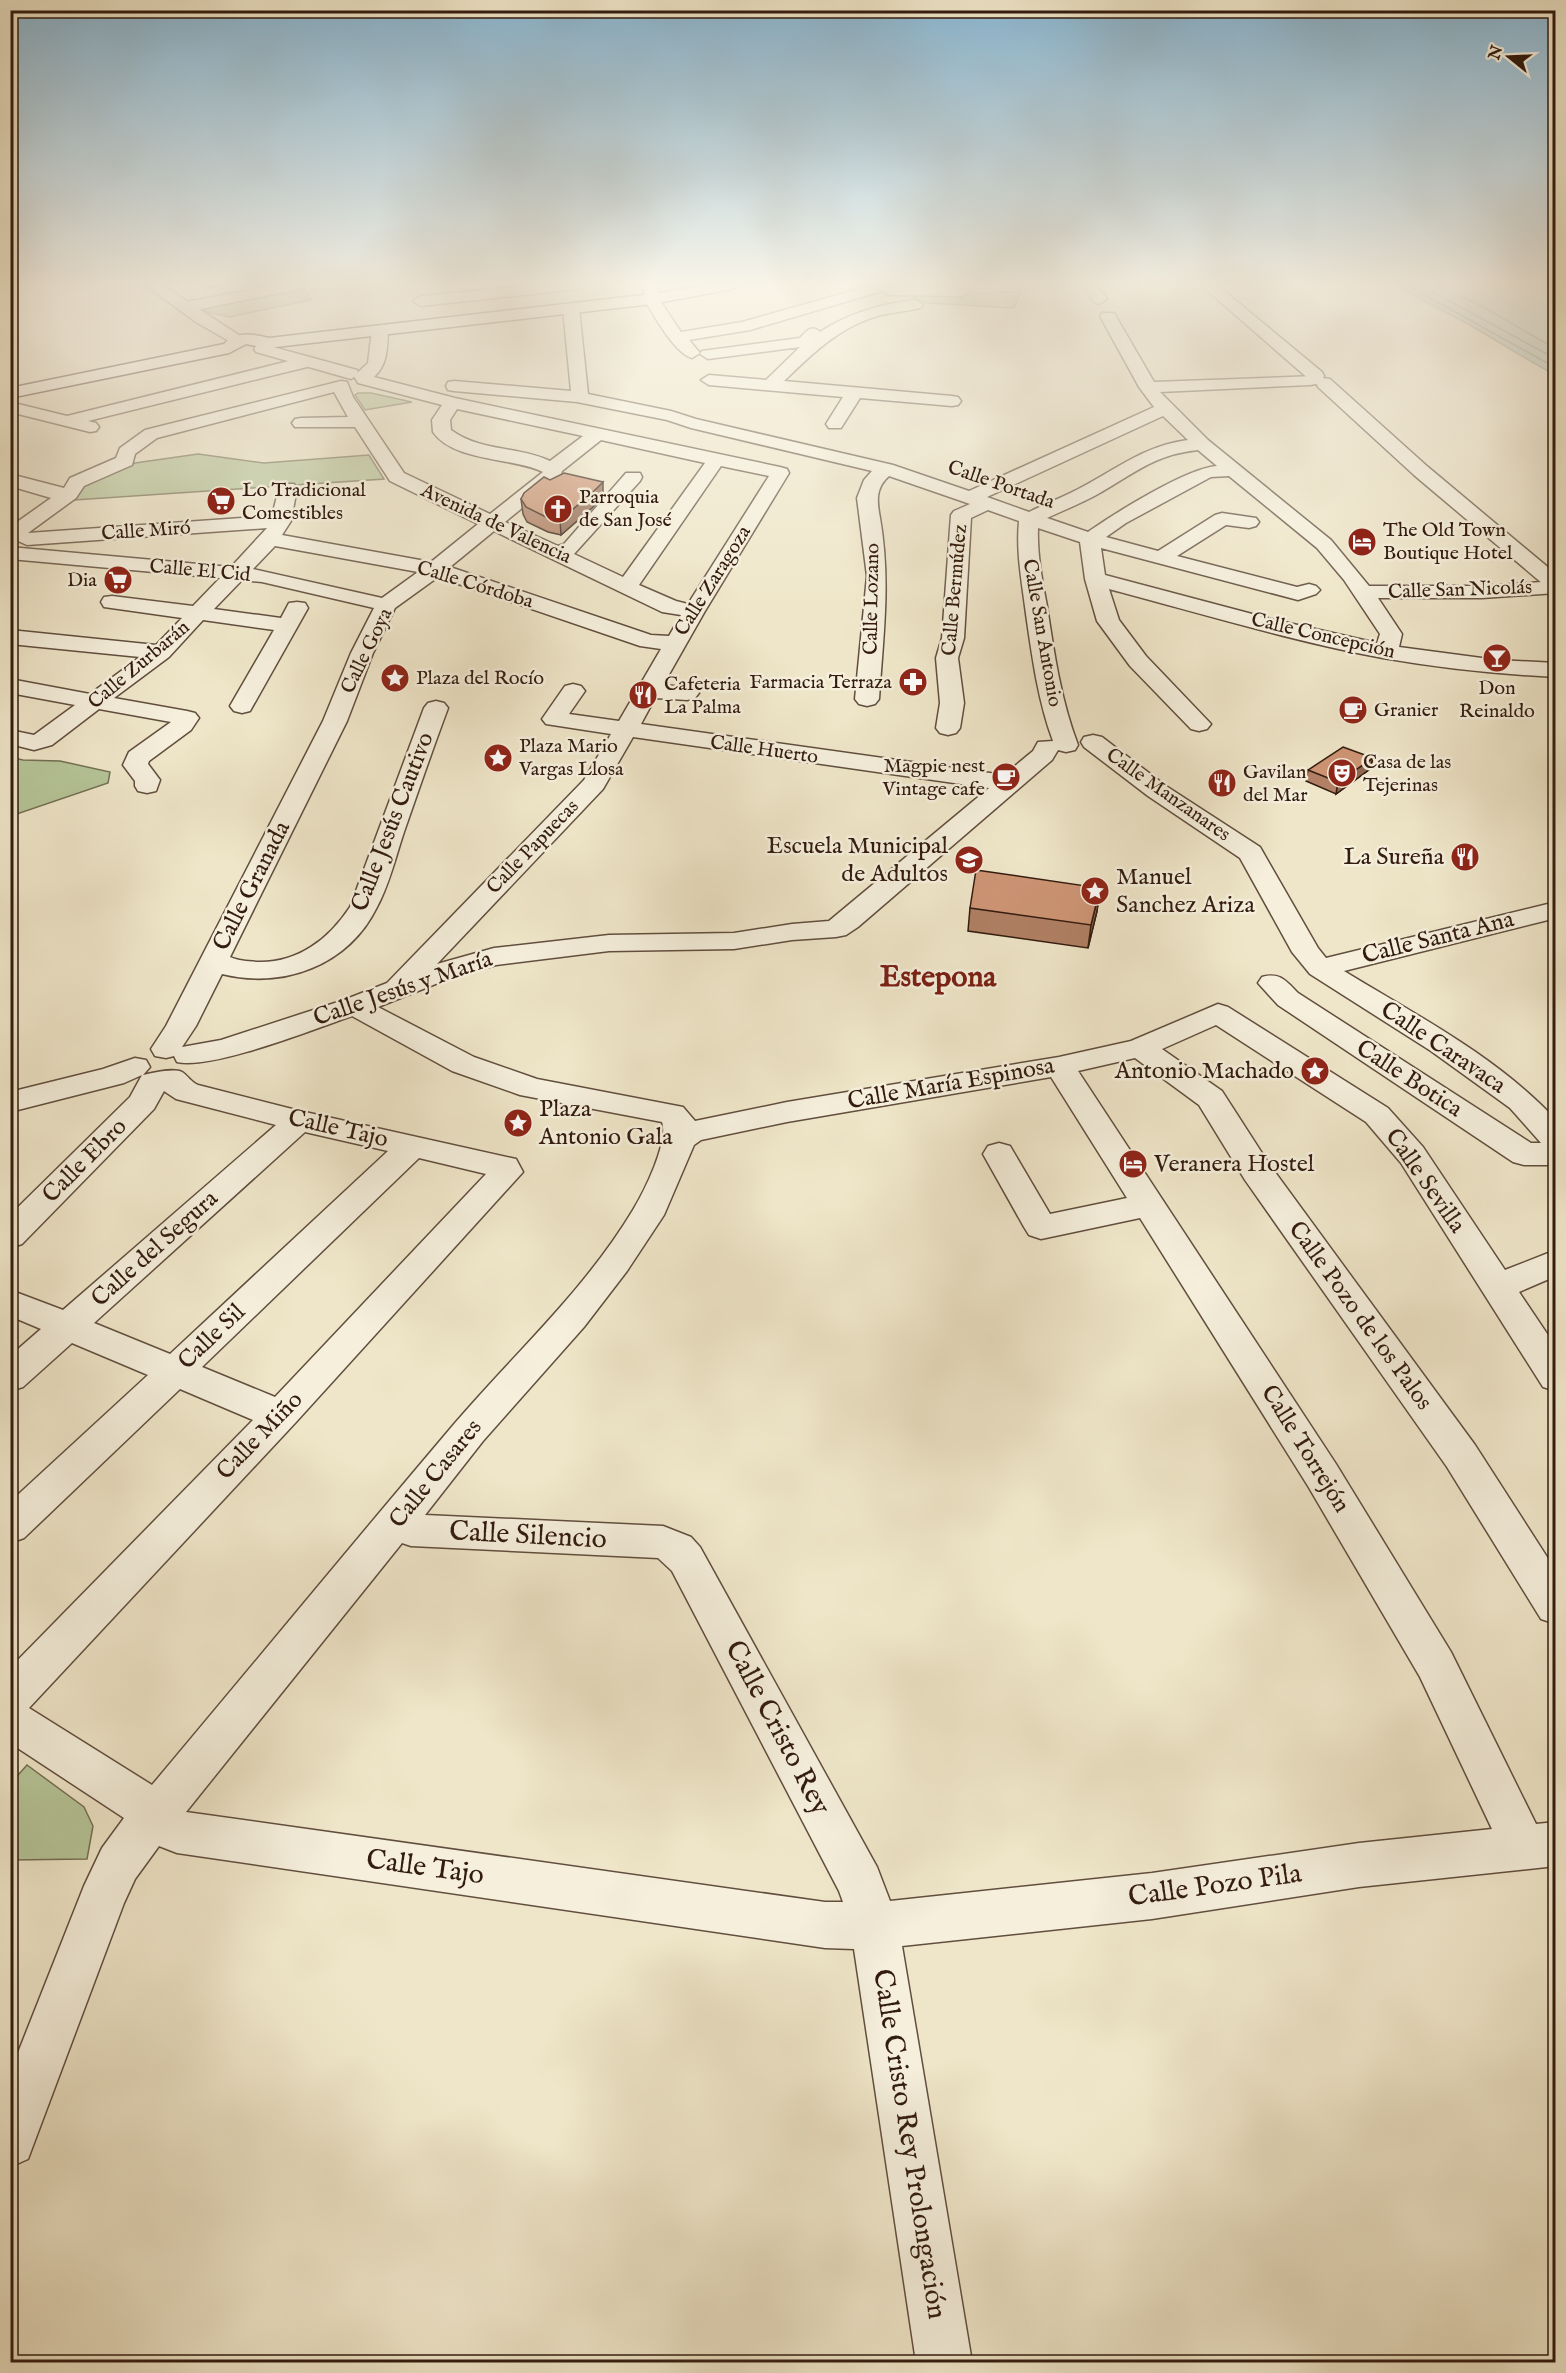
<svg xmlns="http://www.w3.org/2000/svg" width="1566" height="2373" font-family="'IM FELL English',serif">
<rect width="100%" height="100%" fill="#efe6c9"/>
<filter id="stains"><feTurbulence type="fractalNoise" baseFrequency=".00333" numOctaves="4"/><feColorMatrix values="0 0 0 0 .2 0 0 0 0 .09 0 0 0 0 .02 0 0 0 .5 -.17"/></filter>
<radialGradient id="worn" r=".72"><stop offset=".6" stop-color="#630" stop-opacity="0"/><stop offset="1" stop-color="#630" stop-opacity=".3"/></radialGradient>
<path fill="#b6c699" stroke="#747054" stroke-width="1.5" d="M296,289H304L311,300L229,317C220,313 213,316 204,310L213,306Z
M1021,291L1014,308L927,303L906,294L963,295Z
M358,393H371L412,402L365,410L355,395Z
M198,454L264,463L369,455L384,479L75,500L81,486L135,463Z
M10,757L23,760L60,761L110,772L108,783L11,816Z
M27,1765L84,1807L93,1826L87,1859L11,1860V1783Z"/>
<path fill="#9abfb9" stroke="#707d75" stroke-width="1.5" d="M1397,285H1555V375C1528,360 1502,344 1475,328C1449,313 1422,302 1397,285Z"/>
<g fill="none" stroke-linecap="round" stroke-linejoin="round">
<path stroke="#666d64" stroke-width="1.5" d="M1407,285L1556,368
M1420,285L1556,359
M1439,285L1485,308L1556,349"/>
<g stroke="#614e3e" stroke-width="3">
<path id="minor" d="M10,285H34L32,288L10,293Z
M277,285H306L299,289L186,312L178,307L186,302Z
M538,285H587L580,289L421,306L413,301L421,296Z
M873,285L962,286L970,291L962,296L889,295L882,291L750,330L689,340L700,353L692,358C674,353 654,315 644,299L652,294L657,296L681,332L742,322Z
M1082,285H1096L1107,299L1099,304L1094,302Z
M915,300L923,305L920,308C905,312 890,312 874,317C837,329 811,355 784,381L952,396L958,397L961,401L958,405L952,406L860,398L841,428H829L826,424L843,397L709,385L701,380L709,375L766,380L800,347L708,359L700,354L702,351L800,338C806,331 812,324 820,332C849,313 881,304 915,300Z
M571,304L579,309L588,394L671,411L696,419L893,465L969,491L1154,407L1139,387L1100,316L1102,313H1114L1154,382L1316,376L1318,380L1316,384L1310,385L1160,392L1208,440L1331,540L1369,586H1482L1556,581V593L1482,598H1378L1402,634L1399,647L1497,660L1556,663V677C1497,674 1440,668 1383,658C1291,641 1200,613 1109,589L1119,620L1146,656L1211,724L1207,729L1199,731L1191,729L1130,666L1097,621L1085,579L1080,542L1038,528C1037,554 1042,580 1047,606C1054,653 1061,701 1078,745L1075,750L1066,752L1058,750L1052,760L858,927L846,935L836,937L792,940L734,949L609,951L496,965L453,977L378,1007L474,1057L537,1079L683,1107L695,1121L787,1102L1059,1057L1131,1041L1218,1004L1228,1007L1388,1108L1423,1147L1505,1270L1556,1250V1276L1519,1292L1556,1347V1391L1543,1387L1401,1163L1366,1122L1216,1025L1162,1049L1222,1091L1269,1164L1475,1445L1556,1571V1624L1541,1619L1447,1467L1245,1180L1199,1105L1135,1058L1078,1071L1336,1464L1451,1652L1536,1824L1556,1822V1866L1359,1887L1152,1919L902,1946L972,2362H916L854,1949L825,1948L177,1853L159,1846L135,1879L124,1903L28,2159L10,2167V2073L84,1886L102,1848L124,1818L10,1743V1668L253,1420L180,1389L24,1538L10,1543V1502L148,1375L72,1343L23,1387L10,1391V1356L41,1329L10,1316V1290L63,1310L276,1125L176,1099L164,1091L154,1109L22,1244L10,1248V1215L130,1097L142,1075L124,1083L10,1112V1092L103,1069L135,1058L146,1060L150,1067L143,1075C151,1073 174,1068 182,1072C188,1076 191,1082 198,1085L296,1110L516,1159L523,1172L296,1422L29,1708L152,1785C253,1665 353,1543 455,1423C515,1353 585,1290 633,1210C644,1192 669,1142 662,1122L520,1095L452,1071L352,1016C314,1029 212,1070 177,1062L174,1056L166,1058L155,1056L151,1049L166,1026L323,721L351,653L374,608L262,582L242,580L214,609L281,618L289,603L297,602L305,603L308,608L250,711L242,713L234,711L230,706L274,630L203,620L169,657L114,698L187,711L195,713L199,718L191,730L149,761L148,764L160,780L156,791L147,793L138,791L135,786V781L123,765L129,752L171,722L99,709L52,745L34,750L10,744V730L34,735L75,705L10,693V679L90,694L140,657L10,644V630L156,645L182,618L104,607L101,602L104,597L112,596L193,606L220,578L10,559V547L231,567L267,528L27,545L18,541L10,543V527L51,498L10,486V474L64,488L70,478L116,458L120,448L145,430L341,381L347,382L353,397L404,473L490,514L543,472C512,457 454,462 433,432L432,420L442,405L358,383L354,376L368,363L372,330L374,327H386L388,330C387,348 388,364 374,377L455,398L780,467L787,469L789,473L705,611L663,685L695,688L699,693L695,698L687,700L655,698L641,724L1004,775L1033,751L1038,742L1053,741C1038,701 1032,656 1026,614C1022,582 1016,553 1019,521L988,510L971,518L964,638L958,658L964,703L960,728L956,733L948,735L940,733L936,728L940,703L936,658L942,638L951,515L954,511L970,504L889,476C875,488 877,502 880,518C891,581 883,637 879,699L875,704L867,706L859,704L855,699L867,576L857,498L864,480L872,471L691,428L667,420L577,402L454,391L448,390L446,386L448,382L454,381L571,391L563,309ZM334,392L348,417L301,418L295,419L292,423L295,427H355L390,481L478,524L431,562L282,535L291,521L297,488L294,484H280L272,516L28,533L76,498L84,486L132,465L135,454L157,438ZM457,409L583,436L550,461C518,446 481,452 451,430L450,420ZM1163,416L1188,440C1147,445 1119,467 1084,486C1066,496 1047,503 1029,512L987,497ZM601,440L705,463L623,577L574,554L640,481L642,477L640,473H626L564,544L558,546L505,522L560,477L562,471ZM1198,450L1217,466C1187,468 1115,513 1088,532L1047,518C1064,510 1082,503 1098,494C1135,473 1153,455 1198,450ZM721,466L769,476L688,604L676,601L639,585ZM1229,476L1317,548L1344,580L1380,634L1377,643L1271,619L1105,575L1101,548L1298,600L1316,594L1320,590L1316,586L1309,584L1297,587L1177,556L1226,525L1249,528L1256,526L1259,522L1256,518L1222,513L1215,515L1158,551L1106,537L1126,523L1211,477ZM494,531L662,612L681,615L669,636L651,635L450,567ZM275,546L418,572L382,598L253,569ZM438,577L640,646L661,649L619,721L569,714L585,691L581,686L573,684L565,686L542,719L546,724L611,734L584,780L387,983L344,1000L221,1040L182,1047L196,1026L222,974C283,989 348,966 377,907C390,883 396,855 405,829C419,789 433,748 448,708L444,703L436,701L428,703L424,708L350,907C329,939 298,963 258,962C248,961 239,961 230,957L347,721L373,653L395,608ZM633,737L989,788L829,921L792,924L734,933L609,935L494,948L437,964L603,789ZM1051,1077L1127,1198L1050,1214L1010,1146L999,1143L988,1146L983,1154L1024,1227L1029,1235L1041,1239L1140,1218L1308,1486L1420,1677L1492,1829L1359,1843L1152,1873L890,1901L877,1867L700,1547L691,1537L663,1526L425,1515L483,1441L584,1327L627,1271L664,1215L694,1145L701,1140L787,1122ZM305,1132L388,1151L170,1354L94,1323ZM419,1158L486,1174L275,1397L202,1367ZM402,1543L411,1546L658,1558L672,1571L839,1891L843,1902H825L186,1812Z
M301,358L307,359L309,363L307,367L88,421L96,423L99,427L96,431L90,432L10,412V402L67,416Z
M1093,735L1102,737L1166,786L1260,847L1318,948L1326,958L1556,902V918L1344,971C1416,1015 1498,1057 1556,1120V1165H1524L1513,1162L1278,1005L1258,983L1262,977C1280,972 1286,981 1298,993L1531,1143H1541L1510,1108L1431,1051L1310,974L1292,952L1240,858L1148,796L1084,747L1081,742L1084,737Z"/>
</g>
<g stroke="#614e3e" stroke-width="3">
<path id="tertiary" d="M145,285H162L248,341L240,346L234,344L196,322Z
M642,285H656L660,299L657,302H647Z
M1201,285H1217L1322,372L1324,376L1323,378L1330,379L1428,467L1556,574V591L1549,589L1414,475L1318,387L1316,383L1317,381L1310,380Z
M262,344L357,370L359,374L351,379L256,352L254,349L256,346Z"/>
</g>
<g stroke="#321b0f" stroke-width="3">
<path id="secondary" d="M708,285H739L732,289L652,304L267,348L246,344L229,353L10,398V388L224,344C235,331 253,334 269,338L652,294Z"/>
</g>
<use href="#minor" fill="#f5efdc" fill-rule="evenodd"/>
<use href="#tertiary" fill="#f5efdc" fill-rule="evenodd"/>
<use href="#secondary" fill="#f5efdc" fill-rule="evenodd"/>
</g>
<path fill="#b18065" stroke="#321b0f" stroke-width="1.5" d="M199,285H225L206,289Z
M603,496L592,508L561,535L548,532L527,522L523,514L521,499Z
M1373,758L1370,769L1336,794L1306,781L1308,770Z
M1100,888L1097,911L1088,948L968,931L970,908Z
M1556,1095V1117L1550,1111Z"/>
<path fill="#906852" stroke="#321b0f" stroke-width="1.5" d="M205,285H225L206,289Z
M603,482V496L592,508L561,535L560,520Z
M1373,758L1370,769L1336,794L1338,782Z
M1100,888L1097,911L1088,948L1091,925Z"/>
<path fill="#ce9575" stroke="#321b0f" stroke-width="1.5" d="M564,473L603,482L591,494L560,520L546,517L526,507L521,499L524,493L544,477L550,480Z
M1343,747L1373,758L1338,782L1308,770Z
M976,870L1100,888L1091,925L970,908Z"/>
<linearGradient id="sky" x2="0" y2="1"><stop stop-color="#89b8d5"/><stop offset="0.46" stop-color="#f8f4e7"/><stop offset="1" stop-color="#f8f4e7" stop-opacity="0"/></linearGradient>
<rect width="1566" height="617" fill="url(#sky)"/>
<defs>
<g id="supermarket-disc" transform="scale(1.5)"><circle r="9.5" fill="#8f2418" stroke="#f5efdc"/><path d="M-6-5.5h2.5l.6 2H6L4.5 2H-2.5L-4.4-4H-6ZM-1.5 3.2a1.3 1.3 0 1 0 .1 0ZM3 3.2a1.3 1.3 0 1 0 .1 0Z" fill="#fff"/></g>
<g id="church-disc" transform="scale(1.5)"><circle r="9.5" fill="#8f2418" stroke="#f5efdc"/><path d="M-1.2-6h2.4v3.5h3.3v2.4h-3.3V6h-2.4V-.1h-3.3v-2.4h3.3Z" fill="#fff"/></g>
<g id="hotel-disc" transform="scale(1.5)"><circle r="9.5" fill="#8f2418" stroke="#f5efdc"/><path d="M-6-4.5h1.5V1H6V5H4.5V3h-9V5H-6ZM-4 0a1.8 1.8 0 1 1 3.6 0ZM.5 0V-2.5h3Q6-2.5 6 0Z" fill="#fff"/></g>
<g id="bar-disc" transform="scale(1.5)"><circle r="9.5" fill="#8f2418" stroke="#f5efdc"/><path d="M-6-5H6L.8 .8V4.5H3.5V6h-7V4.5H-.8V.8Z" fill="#fff"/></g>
<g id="sight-disc" transform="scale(1.5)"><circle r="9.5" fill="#8f2418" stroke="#f5efdc"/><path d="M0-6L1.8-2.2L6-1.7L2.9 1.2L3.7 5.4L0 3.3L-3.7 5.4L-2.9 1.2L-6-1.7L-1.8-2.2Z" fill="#fff"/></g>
<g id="pharmacy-disc" transform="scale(1.5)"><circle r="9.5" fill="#8f2418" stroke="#f5efdc"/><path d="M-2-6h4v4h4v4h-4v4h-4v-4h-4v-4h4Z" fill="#fff"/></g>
<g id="restaurant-disc" transform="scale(1.5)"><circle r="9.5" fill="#8f2418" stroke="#f5efdc"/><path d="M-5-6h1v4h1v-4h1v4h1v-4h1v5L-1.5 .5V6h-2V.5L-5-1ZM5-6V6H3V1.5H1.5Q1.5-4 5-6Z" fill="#fff"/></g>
<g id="cafe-disc" transform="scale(1.5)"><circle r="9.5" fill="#8f2418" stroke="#f5efdc"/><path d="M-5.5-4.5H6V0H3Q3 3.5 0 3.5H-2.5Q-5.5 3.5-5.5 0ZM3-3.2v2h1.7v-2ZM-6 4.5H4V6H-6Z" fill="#fff"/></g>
<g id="theatre-disc" transform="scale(1.5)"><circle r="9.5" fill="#8f2418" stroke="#f5efdc"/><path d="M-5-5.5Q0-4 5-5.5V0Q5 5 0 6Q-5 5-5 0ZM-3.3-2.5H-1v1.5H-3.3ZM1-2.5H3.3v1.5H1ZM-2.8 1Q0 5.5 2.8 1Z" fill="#fff"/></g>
<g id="school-disc" transform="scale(1.5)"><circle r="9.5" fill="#8f2418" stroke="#f5efdc"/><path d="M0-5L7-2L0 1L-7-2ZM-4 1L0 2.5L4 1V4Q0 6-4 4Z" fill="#fff"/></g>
</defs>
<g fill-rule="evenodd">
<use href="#supermarket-disc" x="221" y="501"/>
<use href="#church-disc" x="558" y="509"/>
<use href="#hotel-disc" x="1362" y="542"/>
<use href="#supermarket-disc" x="118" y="580"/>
<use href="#bar-disc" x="1497" y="658"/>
<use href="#sight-disc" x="395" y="678"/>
<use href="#pharmacy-disc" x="913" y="682"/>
<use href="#restaurant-disc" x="643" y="695"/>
<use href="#cafe-disc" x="1353" y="710"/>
<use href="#sight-disc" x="498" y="758"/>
<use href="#theatre-disc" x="1342" y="773"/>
<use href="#cafe-disc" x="1006" y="777"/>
<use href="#restaurant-disc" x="1222" y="783"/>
<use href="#restaurant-disc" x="1465" y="857"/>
<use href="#school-disc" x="969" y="860"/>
<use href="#sight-disc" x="1095" y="891"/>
<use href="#sight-disc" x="1315" y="1071"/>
<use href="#sight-disc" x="518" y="1123"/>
<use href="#hotel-disc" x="1133" y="1164"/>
</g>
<g text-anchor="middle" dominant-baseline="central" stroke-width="5" stroke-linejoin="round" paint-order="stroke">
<g font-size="20" fill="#321b0f" stroke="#f5efdc">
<text transform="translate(1001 485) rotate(19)">Calle Portada</text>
<text transform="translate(496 524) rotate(25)">Avenida de Valencia</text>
<text transform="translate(146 531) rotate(-4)">Calle Miró</text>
<text transform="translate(200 571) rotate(5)">Calle El Cid</text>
<text transform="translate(713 581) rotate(-58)">Calle Zaragoza</text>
<text transform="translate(475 585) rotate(17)">Calle Córdoba</text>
<text transform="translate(955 590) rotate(-85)">Calle Bermúdez</text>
<text transform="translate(1460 590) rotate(-2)">Calle San Nicolás</text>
<text transform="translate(872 599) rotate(-89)">Calle Lozano</text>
<text transform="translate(1042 633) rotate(80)">Calle San Antonio</text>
<text transform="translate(1323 636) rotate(13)">Calle Concepción</text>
<text transform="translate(367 651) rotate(-64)">Calle Goya</text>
<text transform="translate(139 665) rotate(-40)">Calle Zurbarán</text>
<text transform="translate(764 750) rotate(8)">Calle Huerto</text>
<text transform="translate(1168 795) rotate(35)">Calle Manzanares</text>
<text transform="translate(533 847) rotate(-46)">Calle Papuecas</text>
</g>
<g font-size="20" fill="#321b0f" stroke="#f5efdc" text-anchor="start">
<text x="242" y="490">Lo Tradicional<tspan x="242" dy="23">Comestibles</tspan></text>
<text x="579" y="497">Parroquia<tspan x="579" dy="23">de San José</tspan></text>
<text x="1383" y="530">The Old Town<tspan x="1383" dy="23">Boutique Hotel</tspan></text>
<text x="97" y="580" text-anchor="end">Dia</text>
<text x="416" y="678">Plaza del Rocío</text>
<text x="892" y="682" text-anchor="end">Farmacia Terraza</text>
<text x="664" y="684">Cafeteria<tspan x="664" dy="23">La Palma</tspan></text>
<text x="1497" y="688" text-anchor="middle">Don<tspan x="1497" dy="23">Reinaldo</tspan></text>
<text x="1374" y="710">Granier</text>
<text x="519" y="746">Plaza Mario<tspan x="519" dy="23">Vargas Llosa</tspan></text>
<text x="1363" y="762">Casa de las<tspan x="1363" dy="23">Tejerinas</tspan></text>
<text x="985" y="766" text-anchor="end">Magpie nest<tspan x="985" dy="23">Vintage cafe</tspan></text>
<text x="1243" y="772">Gavilan<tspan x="1243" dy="23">del Mar</tspan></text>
</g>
<g font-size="24" fill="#321b0f" stroke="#f5efdc">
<text transform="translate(393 822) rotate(-69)">Calle Jesús Cautivo</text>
<text transform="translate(252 886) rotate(-63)">Calle Granada</text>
<text transform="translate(1438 938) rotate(-14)">Calle Santa Ana</text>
<text transform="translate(403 989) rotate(-19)">Calle Jesús y María</text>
<text transform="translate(1443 1048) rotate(34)">Calle Caravaca</text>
<text transform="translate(1409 1079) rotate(33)">Calle Botica</text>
<text transform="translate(951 1084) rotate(-10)">Calle María Espinosa</text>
<text transform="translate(338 1129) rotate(13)">Calle Tajo</text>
<text transform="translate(85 1161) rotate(-45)">Calle Ebro</text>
<text transform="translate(1425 1181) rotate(55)">Calle Sevilla</text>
<text transform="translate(155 1249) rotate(-42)">Calle del Segura</text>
<text transform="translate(1360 1316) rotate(54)">Calle Pozo de los Palos</text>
<text transform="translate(212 1337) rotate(-44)">Calle Sil</text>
<text transform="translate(260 1436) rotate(-46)">Calle Miño</text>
<text transform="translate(1305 1449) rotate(58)">Calle Torrejón</text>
<text transform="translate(436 1474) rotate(-51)">Calle Casares</text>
</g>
<g font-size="24" fill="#321b0f" stroke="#f5efdc" text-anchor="end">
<text x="948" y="846">Escuela Municipal<tspan x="948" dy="28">de Adultos</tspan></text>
<text x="1444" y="857">La Sureña</text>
<text x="1116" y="877" text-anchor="start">Manuel<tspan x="1116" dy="28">Sanchez Ariza</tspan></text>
<text x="1294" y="1071">Antonio Machado</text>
<text x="539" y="1109" text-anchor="start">Plaza<tspan x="539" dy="28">Antonio Gala</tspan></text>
<text x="1154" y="1164" text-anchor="start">Veranera Hostel</text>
</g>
<g font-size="28" fill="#321b0f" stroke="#f5efdc">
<text transform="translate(528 1536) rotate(3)">Calle Silencio</text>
<text transform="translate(777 1728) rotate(62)">Calle Cristo Rey</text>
<text transform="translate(425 1868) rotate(8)">Calle Tajo</text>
<text transform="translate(1215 1886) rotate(-8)">Calle Pozo Pila</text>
<text transform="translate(909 2144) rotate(81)">Calle Cristo Rey Prolongación</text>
</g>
<g font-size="30" font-weight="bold" fill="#7a1f14" stroke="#f5efdc">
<text x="938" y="978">Estepona</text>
</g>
</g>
<rect width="1566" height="2373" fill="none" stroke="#efe6c9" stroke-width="36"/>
<rect x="12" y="12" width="1542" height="2349" fill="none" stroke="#321b0f" stroke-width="3"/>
<rect x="18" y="18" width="1530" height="2337" fill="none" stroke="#321b0f" stroke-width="1.5"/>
<g transform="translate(1509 57) rotate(288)" stroke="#f5efdc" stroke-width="4.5" paint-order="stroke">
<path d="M0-4.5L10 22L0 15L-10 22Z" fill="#321b0f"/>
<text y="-9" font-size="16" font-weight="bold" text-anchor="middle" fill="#321b0f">N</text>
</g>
<rect width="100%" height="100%" filter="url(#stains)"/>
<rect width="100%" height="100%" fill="url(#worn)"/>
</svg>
